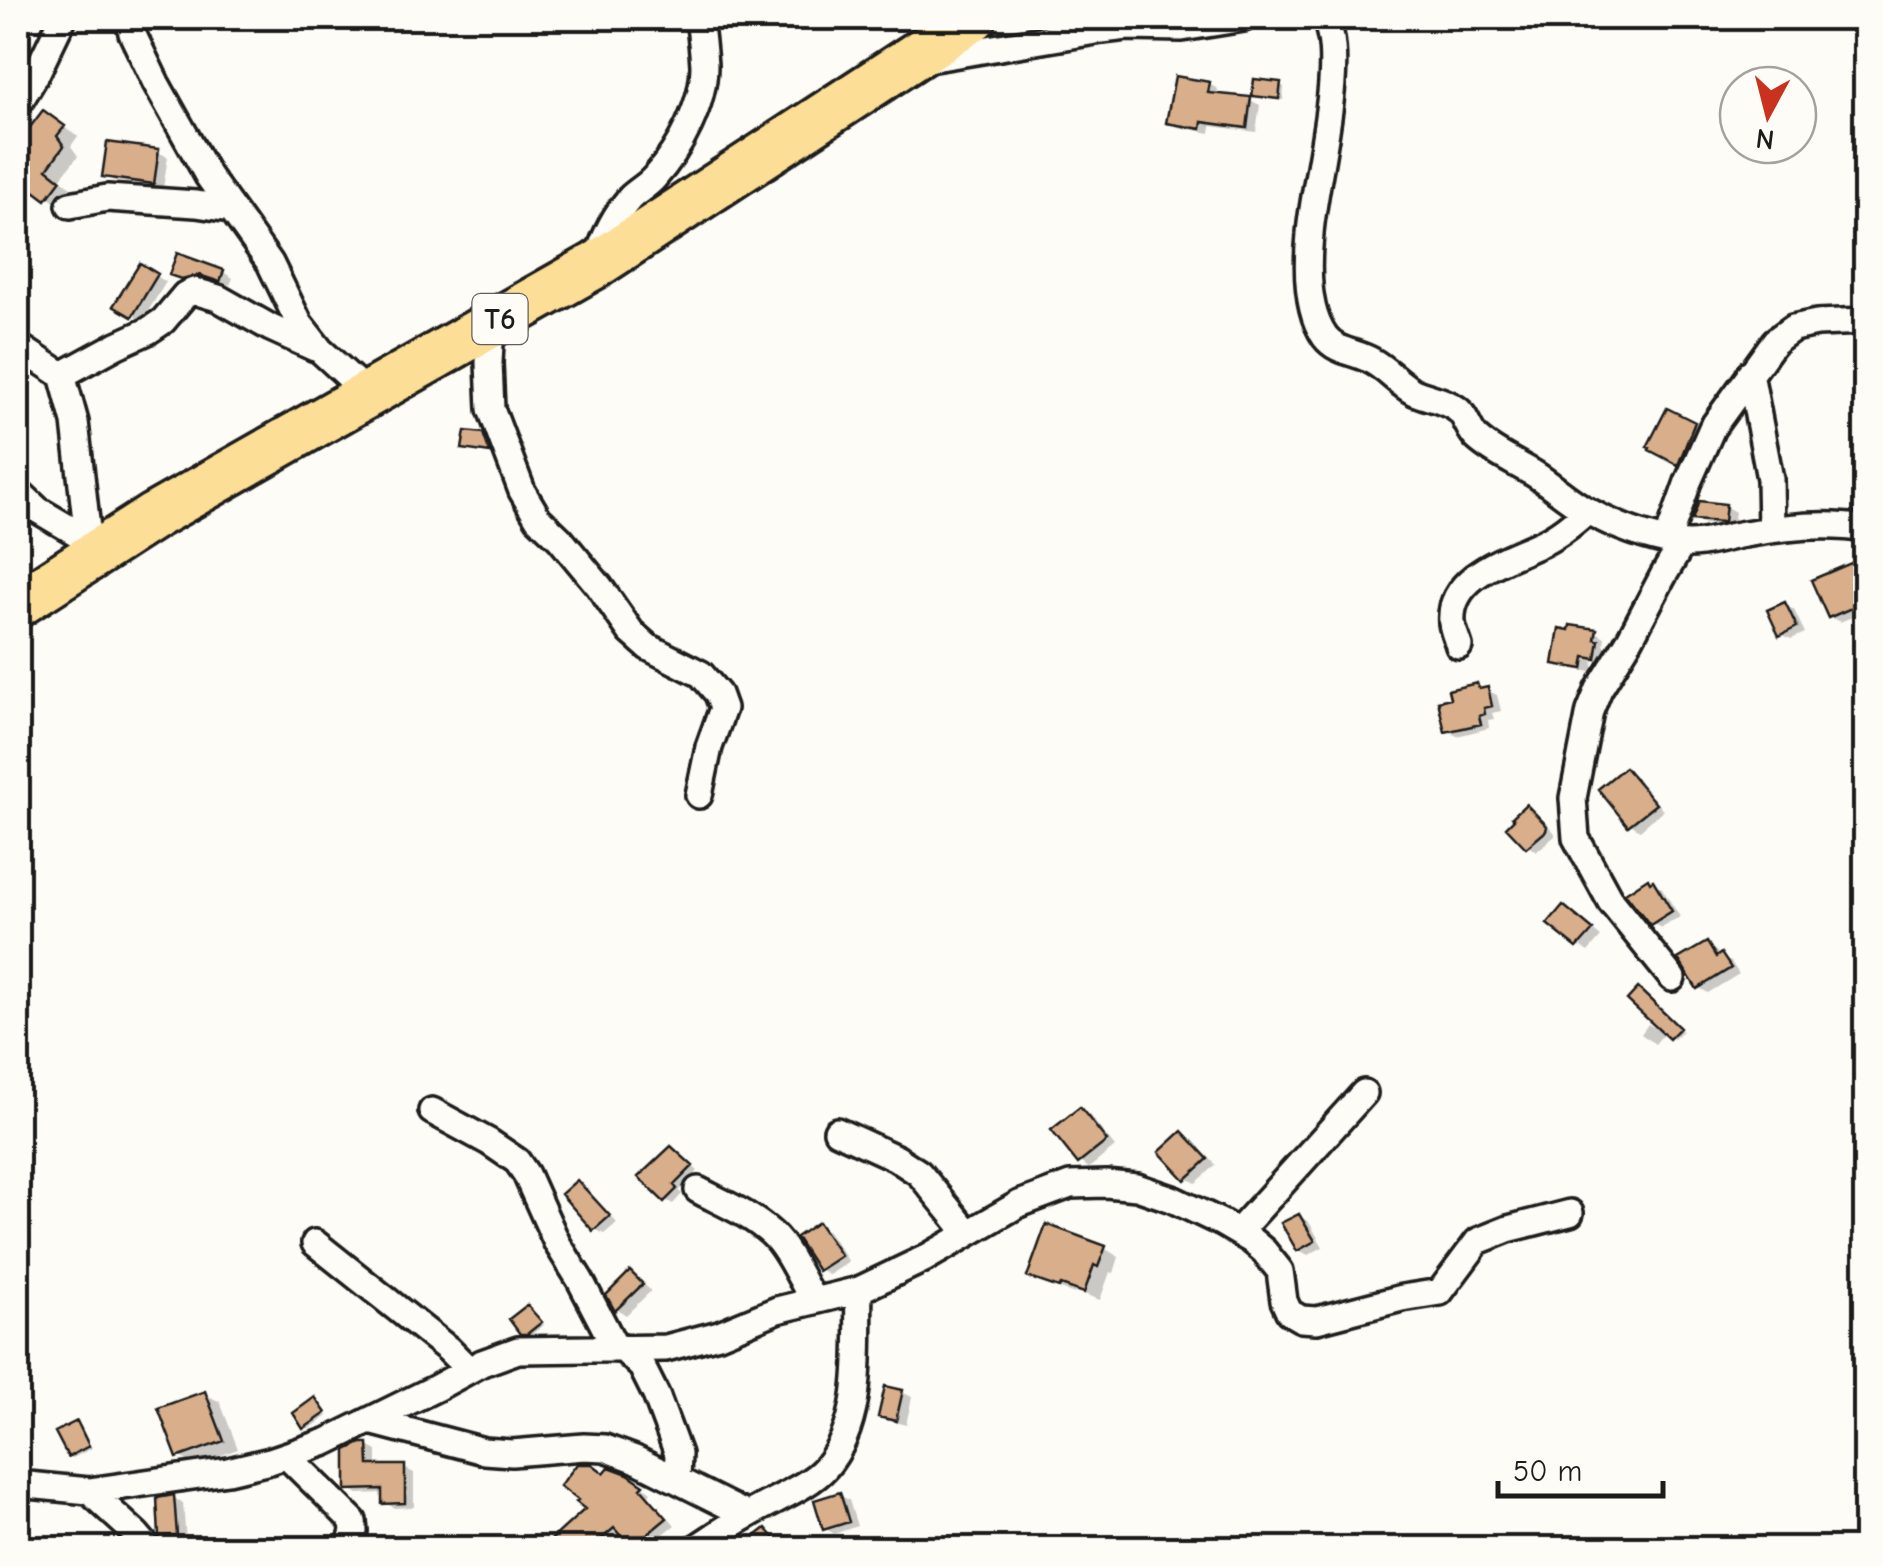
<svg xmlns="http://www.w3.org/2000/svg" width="1883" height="1566" font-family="'Comic Neue',sans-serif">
<rect width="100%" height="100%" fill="#fdfcf7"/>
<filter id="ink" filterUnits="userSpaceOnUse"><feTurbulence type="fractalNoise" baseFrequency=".01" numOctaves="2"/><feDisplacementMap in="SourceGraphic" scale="20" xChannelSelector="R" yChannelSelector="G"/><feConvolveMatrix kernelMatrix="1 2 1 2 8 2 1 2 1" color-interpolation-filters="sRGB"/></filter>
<g filter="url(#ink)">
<path fill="#0003" d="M1209,84L1218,89L1217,96L1250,100L1260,105L1256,132L1211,126L1210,133L1178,127L1169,122Z
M1280,85L1284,87L1283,100L1258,96Z
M43,113L78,136L71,146L78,156L60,179L75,190L62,207L18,176V147Z
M158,152L168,157L163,188L114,181L105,176Z
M141,266L166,282L142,321L117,305Z
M223,272L233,278L230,285L210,279L193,283L172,274Z
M1668,411L1703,430L1688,468L1652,449Z
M1725,506L1735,512L1733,525L1704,524L1695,518Z
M1858,563L1866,567V611L1840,622L1830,617Z
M1785,605L1794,610L1805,633L1791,639L1781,634Z
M1596,632L1605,637L1604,645L1608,648L1605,663L1594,660L1592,672L1566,668L1556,662Z
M1477,685L1497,695L1501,711L1492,713L1494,719L1488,720L1489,728L1457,736L1447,730Z
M1626,770L1635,776L1663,810L1640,830L1630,824Z
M1527,807L1536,812L1555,833V836L1537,851L1527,846Z
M1653,883L1662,888L1680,917L1661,928L1652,923Z
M1573,914L1601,937L1588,952L1551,923Z
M1707,945L1716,951L1720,957L1731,962L1739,974L1708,993L1698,987Z
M1642,993L1682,1031L1674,1039L1665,1032L1655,1044L1641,1034L1648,1024L1662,1032Z
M1080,1110L1090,1116L1115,1147L1089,1168L1080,1162Z
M1182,1134L1192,1139L1216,1165L1196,1183L1186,1178Z
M672,1149L698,1171L679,1191L682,1194L673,1204L666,1200Z
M577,1183L587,1188L617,1223L604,1234L595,1229Z
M1299,1216L1309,1222L1323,1247L1308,1255L1299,1250Z
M818,1225L828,1231L849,1262L829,1275L820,1269Z
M1104,1248L1119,1257L1114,1273L1110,1272L1100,1300L1076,1291L1075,1294L1045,1284L1030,1275Z
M631,1274L640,1280L651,1291L626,1315L617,1309Z
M528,1308L544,1325L532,1334L522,1332Z
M902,1392L912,1397L906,1425L890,1421L881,1416Z
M205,1394L220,1402L238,1449L194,1465L179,1456Z
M315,1400L328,1416L309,1429L305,1427Z
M77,1424L81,1426L92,1448L73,1458L69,1456Z
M368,1446L377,1451V1467L404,1468L414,1473V1507L394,1508L384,1502V1493L358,1494L348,1488Z
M606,1476L638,1482L651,1492L649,1495L675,1525L646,1548L633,1546L622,1534L606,1548H549L547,1547L589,1509Z
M839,1495L849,1500L857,1526L834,1534L825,1528Z
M174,1498L183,1503L186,1541H205L214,1548H172L171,1540L162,1535Z
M766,1531L781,1539L789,1548H744Z"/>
<path fill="#d9ae8a" stroke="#1c1c1c" stroke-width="2.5" d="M1175,76L1210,82L1208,93L1251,97L1247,128L1202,122L1201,129L1166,123Z
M1254,79L1281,82L1279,99L1252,96Z
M43,110L65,126L57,136L64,146L47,169L61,180L46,200L18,179V143Z
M107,142L159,149L154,184L102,177Z
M177,253L224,270L220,282L199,275L181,279L169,275Z
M140,263L158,274L132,317L113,306Z
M1667,408L1695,422L1678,465L1649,450L1650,448L1647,447Z
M465,431L483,433L490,453L462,449Z
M1699,501L1726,504L1724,522L1692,520Z
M1858,560L1866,576V602L1828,618L1811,580Z
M1785,602L1797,627L1779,636L1767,610Z
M1570,625L1597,629L1595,639L1599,640L1596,659L1585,657L1583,669L1553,664L1559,628L1569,630Z
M1477,683L1479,689L1488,687L1492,706L1484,708L1485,714L1479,716L1481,724L1445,732L1438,701L1450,698L1448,690Z
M1625,767L1656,804L1628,826L1598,789Z
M1526,804L1547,826L1546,831L1526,848L1506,827L1514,819L1512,817Z
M1648,878L1650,882L1653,880L1672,911L1650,925L1625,893Z
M1563,905L1593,930L1577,948L1547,924Z
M1707,942L1716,957L1721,953L1731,968L1697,989L1678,959Z
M1638,988L1680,1028L1669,1039L1627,1000Z
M1080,1107L1107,1141L1078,1164L1051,1130Z
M1182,1131L1208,1159L1185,1180L1159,1152Z
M671,1146L693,1166L674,1185L677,1189L664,1202L638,1177Z
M577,1180L610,1216L593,1231L561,1194Z
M1299,1214L1315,1241L1297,1251L1281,1223Z
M818,1222L841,1256L818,1271L796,1237Z
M1046,1224L1106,1246L1098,1267L1094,1265L1084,1293L1061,1285L1059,1288L1027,1277Z
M630,1271L643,1284L615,1311L606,1295Z
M527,1305L542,1322L527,1334H520L509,1319Z
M885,1386L903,1390L896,1421L878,1417Z
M205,1391L224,1441L177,1458L158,1408Z
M315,1397L326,1413L303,1429L293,1413Z
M77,1421L89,1446L68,1457L55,1432Z
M361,1443H368L369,1465H405V1503L382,1504V1489L346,1490V1450Z
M577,1464H592L604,1473L609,1467L628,1474L644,1485L641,1488L667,1518L631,1548L614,1528L591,1548H542L585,1509L576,1502L578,1500L560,1486Z
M840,1492L849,1522L823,1530L814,1500Z
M174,1495L177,1535L159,1536L157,1498Z
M766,1528L783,1548H740Z"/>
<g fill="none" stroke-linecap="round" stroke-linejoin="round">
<g stroke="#1c1c1c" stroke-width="32">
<path id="street" d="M129,18L132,33L156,83L208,176L270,263L299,323L320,350L368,394
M1324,18C1349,57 1313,184 1310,234C1307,265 1306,310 1325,337C1336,352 1357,352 1372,361C1387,369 1399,384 1414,392C1428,398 1445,400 1457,409C1467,416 1468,431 1478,439C1495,454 1517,463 1536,475C1553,486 1568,500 1586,510C1613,525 1647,538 1678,543C1701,547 1723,537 1745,534C1786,527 1825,522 1866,529
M928,59L1102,30L1127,27L1182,28L1244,18
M18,104L36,74L63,18
M70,205L107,198L196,204L230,209
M597,260C604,238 614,216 630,198C637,191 647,186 654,178C680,149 704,104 704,65C703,49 701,33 699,18
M491,324L489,363L491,409L522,491L538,518L560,539L599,586L631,632L648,647L701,674L718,694L723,708L709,747L699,795
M18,346L62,375L75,422L90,556
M1750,373L1770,479L1771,530
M62,375L117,345L148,331L163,321L185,295L194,291L218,298L271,328L315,348
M18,491L38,510L87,539
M1667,541L1688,482L1712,428L1775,341L1793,328L1817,323L1866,321
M1459,646C1457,639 1453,631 1452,623C1448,575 1508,559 1542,543C1559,535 1573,523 1587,511
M1672,978L1611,902L1576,838L1573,798L1590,711L1599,689L1630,639L1663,576L1682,544
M432,1111L489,1142L517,1161L526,1174L557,1243L580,1280L616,1349
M837,1131L896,1158L919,1173L968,1233
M698,1190C723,1203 752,1215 772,1234C789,1250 801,1281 814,1301
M1238,1232L1364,1093
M315,1243L448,1349L469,1370
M622,1348L642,1367L656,1395L678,1454L677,1480
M370,1421L484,1451L512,1453L584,1447L605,1448L635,1459L747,1515
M287,1456L353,1521L354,1531L349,1548
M18,1484L89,1491L228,1471L270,1461L326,1442L436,1388L482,1363L518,1350L666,1348L719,1334L777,1310L859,1290L924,1259L1019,1204L1070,1185L1106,1184L1137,1187L1172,1199L1222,1223L1251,1240L1264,1251L1280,1271L1284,1301L1289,1312L1301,1319L1317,1320L1402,1298L1440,1292L1478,1241L1508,1229L1570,1213
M89,1491L136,1534L148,1548
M696,1548C713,1537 730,1525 748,1515C770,1501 809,1487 826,1467C866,1420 857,1348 859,1290"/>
</g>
<g stroke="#1c1c1c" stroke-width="52">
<path id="highway" d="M18,604L154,516L596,265L973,18"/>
</g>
<use href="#street" stroke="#fdfcf7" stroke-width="25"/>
<use href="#highway" stroke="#fcde96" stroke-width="45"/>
</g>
</g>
<g text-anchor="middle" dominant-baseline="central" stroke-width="10" stroke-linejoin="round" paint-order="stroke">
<rect fill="#fdfcf7" stroke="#605f5e" stroke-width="2.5" x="472.5" y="294" width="55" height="50" rx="8"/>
<g font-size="30" font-weight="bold" fill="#1c1c1c">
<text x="500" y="319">T6</text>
</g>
</g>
<rect width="1883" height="1566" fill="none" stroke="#fdfcf7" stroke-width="60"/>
<rect x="30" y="30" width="1823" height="1506" fill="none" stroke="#1c1c1c" stroke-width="4" filter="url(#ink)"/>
<g transform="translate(1768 115) rotate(187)"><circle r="48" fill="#fdfcf7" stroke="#a3a29f" stroke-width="2.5"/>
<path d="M0-8L18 38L0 25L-18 38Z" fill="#c8321e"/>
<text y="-15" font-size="28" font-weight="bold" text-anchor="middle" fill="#1c1c1c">N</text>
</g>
<path d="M1498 1481v15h165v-15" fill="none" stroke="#1c1c1c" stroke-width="5"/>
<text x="1513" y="1481" font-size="30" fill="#1c1c1c" stroke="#fdfcf7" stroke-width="8" paint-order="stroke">50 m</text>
</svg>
